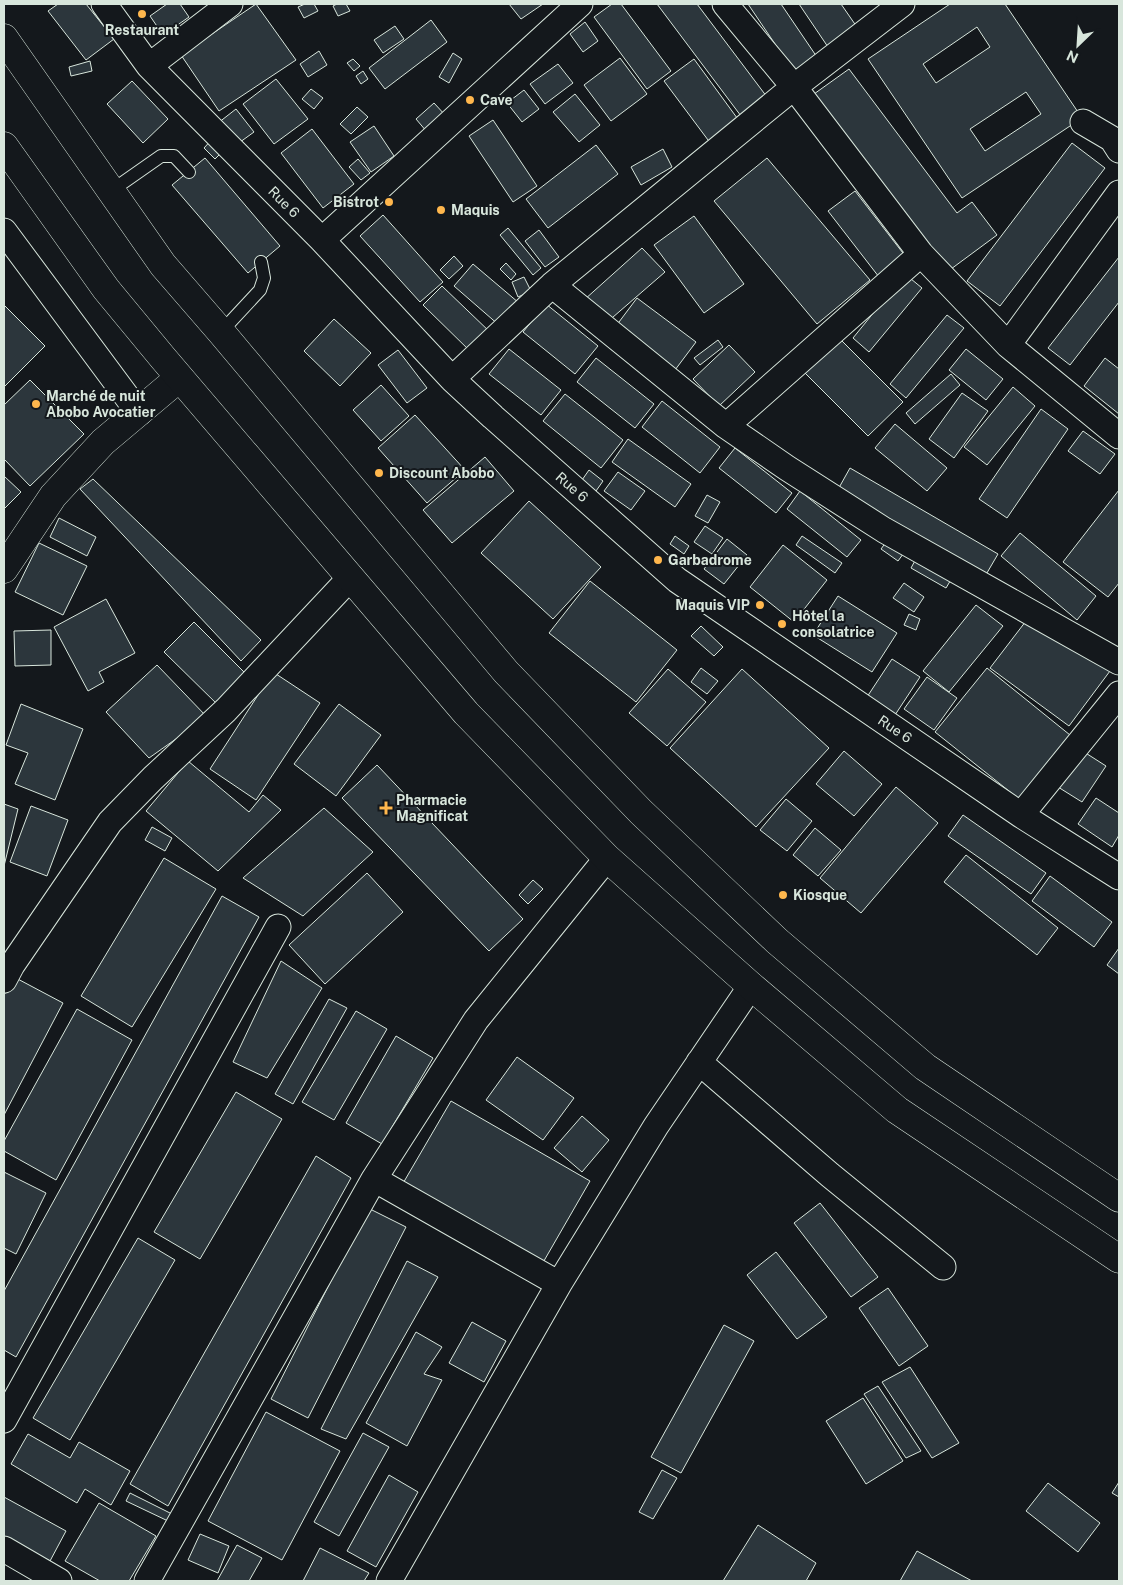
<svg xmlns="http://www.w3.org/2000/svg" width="1123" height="1585" font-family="'Public Sans',sans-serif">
<rect width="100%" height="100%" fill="#14181c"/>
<path fill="#2c363c" stroke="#d8e6dc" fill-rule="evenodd" d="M58,4H86L114,39L86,60L48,11Z
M167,4H180L189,17L163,35L150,16Z
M256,4L296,60L219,111L181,55Z
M305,4H314L318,11L304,18L298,7Z
M337,4H346L350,11L338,16L333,6Z
M509,4H543L521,19Z
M612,4H621L671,71L647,89L594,17Z
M657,4H697L767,97L741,116Z
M748,4H781L821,63L798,78Z
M799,4H841L859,30L830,50Z
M950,4H1005L1082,118L962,198L868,59ZM977,27L990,47L936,83L923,64ZM1026,92L1041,114L985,151L970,129Z
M431,20L447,42L385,89L369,68Z
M585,22L598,41L583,52L570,34Z
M395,26L404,39L383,53L374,40Z
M319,51L327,65L308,77L300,64Z
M453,53L462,59L449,83L439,77Z
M620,58L647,94L611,121L584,85Z
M353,59L360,66L354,71L347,63Z
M694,59L740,122L711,144L664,81Z
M90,61L92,71L71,76L69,67Z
M558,64L573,83L545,104L530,84Z
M849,69L957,213L972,202L997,235L947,272L814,94Z
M363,71L368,79L361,84L356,76Z
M276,79L308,119L274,144L243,104Z
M132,81L168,119L143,143L107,104Z
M311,89L323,98L314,109L302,99Z
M524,90L539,109L522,122L507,103Z
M575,94L600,125L579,142L553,112Z
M434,103L446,116L427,132L416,119Z
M357,107L368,117L351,134L340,124Z
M236,109L254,132L236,145L218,123Z
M493,120L537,186L513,202L469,136Z
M374,126L394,156L371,172L350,142Z
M312,129L354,184L323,208L281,153Z
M214,137L226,148L215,159L204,148Z
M1072,143L1105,168L1000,306L967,281Z
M596,145L618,174L548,228L526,199Z
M663,149L672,167L641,185L631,167Z
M205,158L280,246L248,273L172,185Z
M767,158L870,280L817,324L714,201Z
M358,159L370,173L361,180L349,167Z
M855,191L906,257L879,277L828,211Z
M383,215L443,282L420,302L360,236Z
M694,216L744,284L704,313L654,245Z
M508,228L541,268L533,275L500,235Z
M539,230L559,257L545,267L525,241Z
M642,248L665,272L605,324L584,300Z
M454,256L463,266L449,279L440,270Z
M1119,257V302L1070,365L1048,348Z
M506,263L516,274L511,280L500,269Z
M473,264L519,303L500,326L454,286Z
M905,274L922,288L869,352L853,338Z
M524,277L531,291L518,297L512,282Z
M442,286L492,334L473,354L423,305Z
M637,298L696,342L672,374L613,330Z
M546,304L598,346L575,374L523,332Z
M4,305L45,346L4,387Z
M947,315L964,328L906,398L890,384Z
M334,319L371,353L340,386L304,351Z
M837,336L903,402L868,436L802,370Z
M718,340L723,347L700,365L694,358Z
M729,345L755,372L719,406L693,379Z
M509,349L561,390L541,415L489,374Z
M966,349L1003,379L986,400L949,370Z
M398,350L427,388L407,403L378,365Z
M596,358L654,404L635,428L577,382Z
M1105,358L1119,369V414L1084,386Z
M951,374L960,385L915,424L906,413Z
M30,380L84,434L30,486L4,459V405Z
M381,385L409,416L381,441L353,410Z
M1013,387L1035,406L987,465L964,447Z
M962,393L988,411L954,458L929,439Z
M565,394L623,440L601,468L543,421Z
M662,401L720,447L700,473L642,427Z
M1041,409L1068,429L1007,518L979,499Z
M415,415L465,470L427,503L378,448Z
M895,424L947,468L927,491L875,448Z
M1083,431L1115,454L1100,474L1068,451Z
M628,439L691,484L675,507L612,462Z
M735,448L792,493L776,513L719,468Z
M485,457L514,491L452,543L423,510Z
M850,468L998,554L984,578L836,493Z
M589,470L603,481L596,491L582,480Z
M618,472L645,491L631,510L604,491Z
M4,476L21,492L4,509Z
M93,479L261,640L241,661L80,489Z
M1119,490V583L1108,597L1063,562Z
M800,491L861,540L847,557L787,509Z
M707,495L720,502L708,523L695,516Z
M529,501L601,567L553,619L481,553Z
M59,518L96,537L87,556L50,537Z
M705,526L723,538L712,554L694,542Z
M1020,533L1096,596L1077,620L1001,556Z
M675,536L689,546L684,554L670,544Z
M802,536L842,563L835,573L796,545Z
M889,538L906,550L898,561L881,549Z
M727,539L747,555L724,584L704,569Z
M39,543L87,566L63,615L15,592Z
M783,545L827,580L794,622L750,587Z
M917,557L952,578L946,588L911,568Z
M590,581L677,650L636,702L549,633Z
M904,583L924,597L914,612L893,598Z
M838,596L897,633L872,672L813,635Z
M106,599L135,653L99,672L104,682L88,691L54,627Z
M976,605L1003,626L949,692L923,671Z
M909,614L920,619L916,630L904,625Z
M1026,621L1110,671L1069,726L990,668Z
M194,622L249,677L220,707L164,652Z
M701,626L723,647L714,656L691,636Z
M51,630V665L15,666L14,631Z
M892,659L920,677L895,715L867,697Z
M157,665L207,717L149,758L106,712Z
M701,668L718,681L707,694L691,682Z
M987,668L1070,735L1019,799L935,732Z
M668,669L706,702L667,746L629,713Z
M742,669L829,748L756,827L670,748Z
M273,672L320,703L256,800L210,769Z
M927,677L957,698L934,730L904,709Z
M21,704L83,729L55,800L15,784L28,753L6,745Z
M339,704L381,735L336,796L294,764Z
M1081,750L1106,766L1082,802L1058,787Z
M844,751L882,784L854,816L816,784Z
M188,761L249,812L263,795L281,810L218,871L146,811Z
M377,765L523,919L489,951L342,798Z
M896,787L938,823L861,913L820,878Z
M1096,798L1119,813V835L1112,847L1078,824Z
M786,799L812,821L787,851L760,830Z
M4,804L18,809L4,866Z
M31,806L68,820L47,876L10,862Z
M324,808L373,852L303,916L243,878Z
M963,815L1046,873L1031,894L948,836Z
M152,827L172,838L165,851L145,840Z
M815,828L841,850L818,876L793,855Z
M966,855L1058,928L1037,955L944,882Z
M164,858L216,889L132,1027L81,996Z
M367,873L403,912L325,984L289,945Z
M1050,876L1112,922L1094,947L1032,901Z
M533,880L543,889L528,904L519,895Z
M222,896L259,917L16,1357L4,1350V1291Z
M1119,948V974L1107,965Z
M281,961L322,988L267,1078L233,1062Z
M14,977L63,1003L4,1115V995Z
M329,999L347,1008L293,1104L275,1094Z
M77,1009L132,1040L56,1180L4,1151V1141Z
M356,1011L387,1029L334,1120L302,1102Z
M396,1036L433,1058L382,1144L346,1123Z
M517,1057L574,1098L543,1140L486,1100Z
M236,1092L282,1119L200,1259L154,1232Z
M451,1101L590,1181L541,1266L402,1185Z
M582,1116L609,1140L582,1172L554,1148Z
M316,1156L351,1178L168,1506L130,1484Z
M4,1172L46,1193L16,1254L4,1248Z
M820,1203L878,1277L851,1297L794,1223Z
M368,1208L406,1227L308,1418L271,1399Z
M138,1238L175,1260L70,1440L33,1418Z
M776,1252L827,1317L797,1339L747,1275Z
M407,1261L438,1277L346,1439L321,1429Z
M888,1288L928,1346L899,1366L859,1308Z
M472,1322L506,1341L484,1382L449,1363Z
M724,1325L754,1341L681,1473L651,1457Z
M416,1332L442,1347L424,1374L442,1380L407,1446L366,1423Z
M910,1367L959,1443L932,1458L882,1382Z
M878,1386L921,1451L906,1458L864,1394Z
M863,1398L903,1461L866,1484L826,1421Z
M266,1412L340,1451L282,1560L208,1521Z
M363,1433L389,1447L339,1536L314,1522Z
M28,1434L70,1458L79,1442L130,1471L111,1505L85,1489L77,1503L11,1464Z
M662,1470L677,1478L653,1519L639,1512Z
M389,1475L418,1492L376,1567L347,1551Z
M1119,1482V1497L1112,1493Z
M1048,1483L1100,1523L1078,1552L1026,1511Z
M130,1493L172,1514L168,1521L126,1501Z
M4,1497L66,1531L50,1561L4,1536Z
M99,1503L156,1536L129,1581H100L65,1561Z
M758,1525L816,1563L806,1581H723Z
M200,1534L229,1546L218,1573L188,1560Z
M237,1545L262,1558L249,1581H217Z
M320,1548L369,1573L364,1581H303Z
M917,1551L972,1581H900Z"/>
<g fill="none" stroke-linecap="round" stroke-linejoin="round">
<g stroke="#d8e6dc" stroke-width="14">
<path id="lane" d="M111,191L161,156H174L189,172
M221,332L260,290L264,278L261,262"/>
</g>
<g stroke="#d8e6dc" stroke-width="27">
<path id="street" d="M104,4L149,66L322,240L452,379L493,417L677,580L1021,815L1119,877
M725,4L794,87L921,254L1008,345L1119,436
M149,66L230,4
M1083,122L1112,139L1119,150
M4,231L139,413
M322,240L580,4
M552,285L726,426L921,254
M1008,345L1119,193
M452,379L552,285L794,87L902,4
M726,426L787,468L884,530L1119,662
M1021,815L1119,694
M4,980L12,965L110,822L153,778L226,710L350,578
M699,1062L830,1175L943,1267
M374,1179L559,1284
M4,1420L278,927
M4,1549L59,1581
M147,1581L374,1179L476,1020L607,858
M389,1581L559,1284L656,1126L751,986"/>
</g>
<g stroke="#d8e6dc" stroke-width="29">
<path id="secondary" d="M4,569L53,496L103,442L179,378"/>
</g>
<g stroke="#d8e6dc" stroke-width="29">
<path id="primary" d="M4,38L163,265L221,332L506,672L641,812L777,941L925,1067L1119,1198
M4,146L106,289L163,358L466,713L607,858L751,986L897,1110L1119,1259"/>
</g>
<use href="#lane" stroke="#14181c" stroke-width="12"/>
<use href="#street" stroke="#14181c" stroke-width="25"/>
<use href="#secondary" stroke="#14181c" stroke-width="28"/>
<use href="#primary" stroke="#14181c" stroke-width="28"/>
</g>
<g fill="#ffb74d" stroke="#14181c" stroke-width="2">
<circle cx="142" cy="14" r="5"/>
<circle cx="470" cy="100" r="5"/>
<circle cx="389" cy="202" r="5"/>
<circle cx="441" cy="210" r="5"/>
<circle cx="36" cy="404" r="5"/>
<circle cx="379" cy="473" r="5"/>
<circle cx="658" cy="560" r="5"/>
<circle cx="760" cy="605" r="5"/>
<circle cx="782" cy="624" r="5"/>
<path d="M383.5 800.5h5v5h5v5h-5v5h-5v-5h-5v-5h5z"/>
<circle cx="783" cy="895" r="5"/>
</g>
<g text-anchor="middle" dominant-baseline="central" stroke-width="4" stroke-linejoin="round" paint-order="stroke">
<g font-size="14" font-weight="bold" fill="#d8e6dc" stroke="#14181c" text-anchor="start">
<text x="142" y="30" text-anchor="middle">Restaurant</text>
<text x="480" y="100">Cave</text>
<text x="379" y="202" text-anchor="end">Bistrot</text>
<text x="451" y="210">Maquis</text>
<text x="46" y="396">Marché de nuit<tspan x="46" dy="16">Abobo Avocatier</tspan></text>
<text x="389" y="473">Discount Abobo</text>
<text x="668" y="560">Garbadrome</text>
<text x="750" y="605" text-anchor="end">Maquis VIP</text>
<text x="792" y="616">Hôtel la<tspan x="792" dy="16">consolatrice</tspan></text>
<text x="396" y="800">Pharmacie<tspan x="396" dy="16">Magnificat</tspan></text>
<text x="793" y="895">Kiosque</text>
</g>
<g font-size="14" fill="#d8e6dc" stroke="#14181c">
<text transform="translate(284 202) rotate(45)">Rue 6</text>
<text transform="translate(572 487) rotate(41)">Rue 6</text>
<text transform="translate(895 729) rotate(34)">Rue 6</text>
</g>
</g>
<rect width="1123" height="1585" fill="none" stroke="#d8e6dc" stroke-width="10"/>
<g transform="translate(1078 45) rotate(205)" stroke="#14181c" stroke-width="4" paint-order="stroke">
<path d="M0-4L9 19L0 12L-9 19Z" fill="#d8e6dc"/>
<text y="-8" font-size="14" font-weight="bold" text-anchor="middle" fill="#d8e6dc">N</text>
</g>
</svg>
